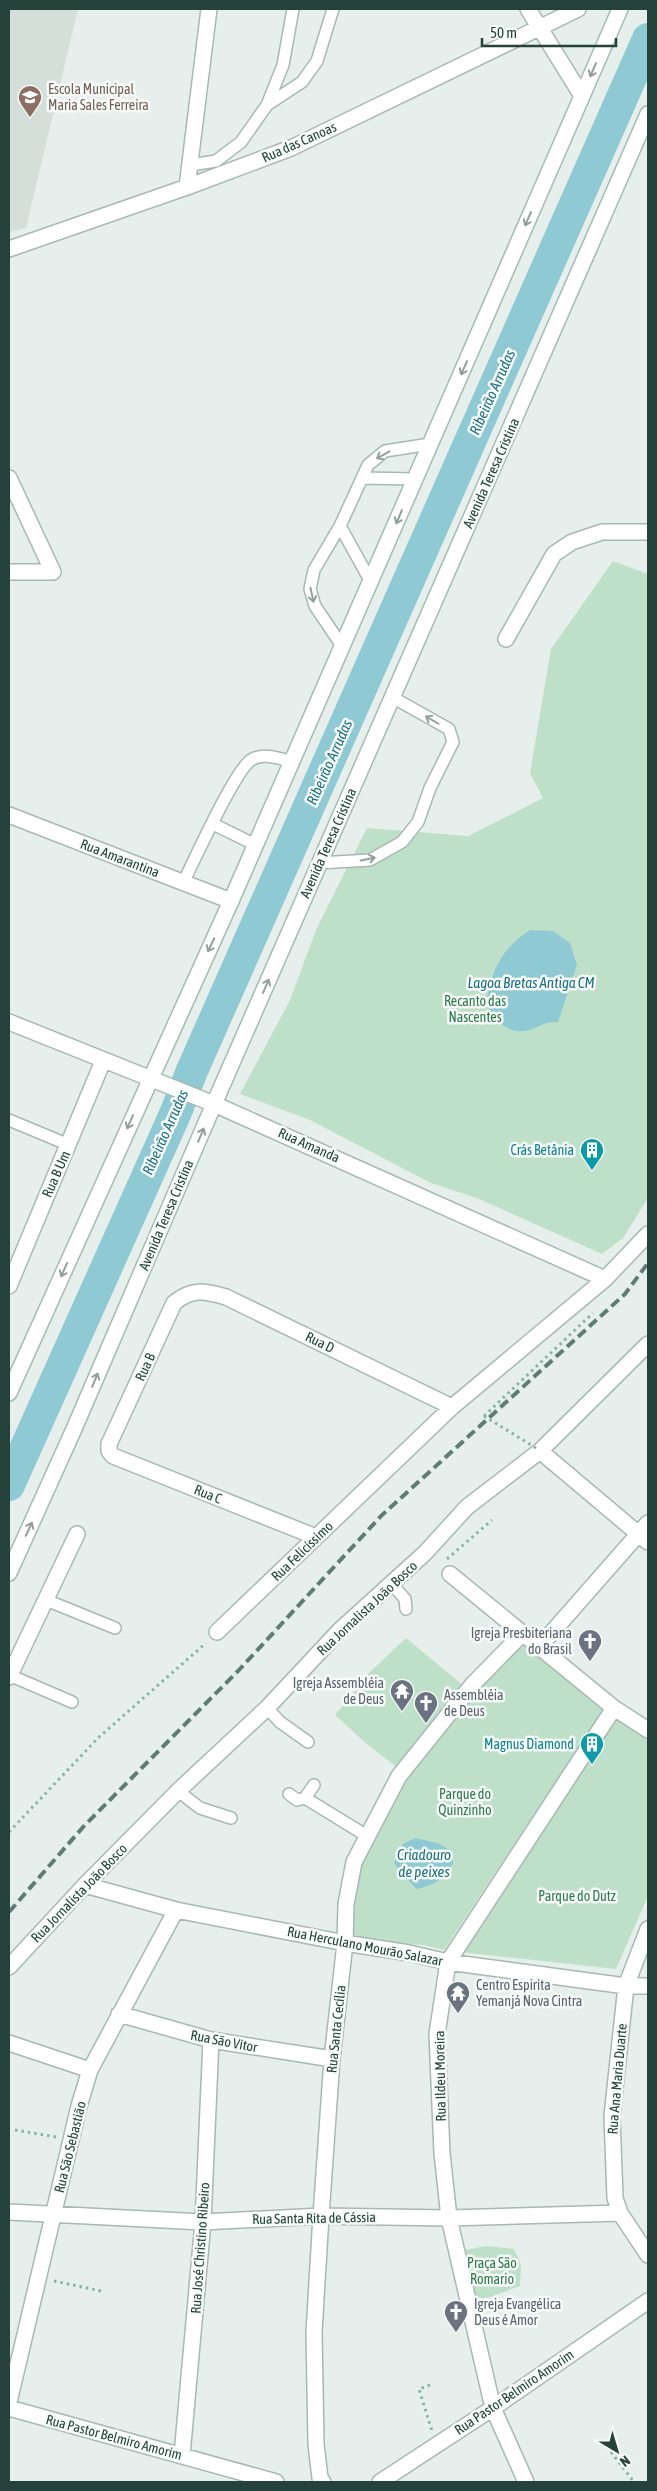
<svg xmlns="http://www.w3.org/2000/svg" width="657" height="2491" font-family="'Asap Condensed',sans-serif">
<rect width="100%" height="100%" fill="#e6efeb"/>
<path fill="#d4dfda" d="M9,9H78L26,228L9,232Z"/>
<path fill="#bfe0c8" d="M613,561L648,574V1198L623,1238L602,1254L477,1198L431,1183L310,1120L240,1094L290,1000L316,930L367,828L468,836L543,798L530,773L551,649Z
M406,1638L464,1686L397,1767L368,1745L335,1715L370,1672Z
M524,1640L611,1711L527,1825L444,1950L423,1945L350,1939C352,1913 354,1888 362,1864C392,1775 461,1706 524,1640Z
M616,1717L648,1739V1896L616,1969L460,1952Z
M487,2246L514,2249L521,2265L520,2286L487,2298H471L464,2250Z"/>
<path fill="#8ec9d4" d="M530,930L553,931L570,943L577,965L558,1022C542,1022 545,1025 532,1029C510,1037 496,1022 486,1004C492,970 500,950 530,930Z
M415,1838L437,1843L452,1851L453,1863C443,1880 435,1885 416,1889L394,1863L403,1844Z"/>
<g fill="none" stroke-linecap="round" stroke-linejoin="round">
<path stroke="#8ec9d4" stroke-width="32" d="M9,1485L176,1112L191,1073L648,39"/>
<g stroke="#a8b8b2" stroke-width="14">
<path id="lane" d="M267,105L302,82L317,61L333,9
M190,165L216,161L241,142L267,105L283,65L293,9
M363,478L415,479
M340,526L371,582
M342,646L315,606L310,589L314,570L340,526L368,465L385,451L430,444
M213,824L256,845
M319,863L370,860L402,842L418,822L430,788L453,742L449,729L392,697
M183,883C194,861 235,770 251,760C263,752 279,759 292,761
M9,1120L69,1145
M391,1583L405,1599L406,1609
M46,1600L115,1628
M9,1675L72,1702
M267,1708L280,1722L308,1742
M178,1791L200,1808L231,1818
M289,1794L297,1800L305,1798L314,1785
M305,1798L367,1836"/>
</g>
<g stroke="#a8b8b2" stroke-width="18">
<path id="street" d="M528,9L582,96
M187,187L209,9
M9,249L187,187L291,148L578,9
M9,478L53,572H9
M506,639L554,554L572,542L602,532H648
M9,815L231,901
M9,1022L214,1104L605,1279
M9,1286L103,1061
M540,1451L648,1542
M316,1537L113,1456L109,1451V1444L174,1303C192,1288 205,1291 226,1297L452,1407
M450,1574L614,1708L648,1730
M217,1632L452,1407L605,1279L648,1234
M540,1646L648,1523
M9,1677L77,1534
M85,1885L176,1910L345,1943L409,1953L448,1962L626,1986H648
M648,1929L626,1986L612,2116L615,2198L620,2213L648,2255
M9,1967L85,1885L178,1791L267,1708L340,1630L425,1553L467,1507L540,1451L648,1344
M119,2014L211,2040L332,2059
M9,2043L90,2070
M9,2212L203,2222L321,2216L449,2218L620,2213
M9,2402L79,2106L90,2070L176,1910
M9,2408L276,2482
M182,2455L203,2222L211,2040
M323,2482L320,2478L316,2444L314,2332L321,2216L332,2059L345,1943L346,1904L354,1862L399,1776L473,1684L523,1633
M380,2482L493,2408L648,2301
M526,2482L493,2408L449,2218L442,2153L437,2034L448,1962L614,1708"/>
</g>
<g stroke="#a4bbb3" stroke-width="18">
<path id="secondary" d="M9,1393L231,901L620,9
M9,1573L74,1429L214,1104L648,114"/>
</g>
<path stroke="#86b3a5" stroke-width="3" stroke-dasharray="2.5 4" stroke-linecap="butt" d="M484,1416L593,1313
M447,1559L492,1520
M9,1832L98,1738L206,1643
M15,2130L56,2137
M54,2281L101,2291
M430,2385L419,2389L432,2431
M611,2452L634,2482"/>
<use href="#lane" stroke="#fff" stroke-width="11"/>
<use href="#street" stroke="#fff" stroke-width="15"/>
<use href="#secondary" stroke="#fff" stroke-width="15"/>
<path stroke="#5f7d75" stroke-width="4" stroke-dasharray="10 5" stroke-linecap="butt" d="M9,1912L84,1826L239,1670L381,1516L625,1294L648,1263"/>
<path stroke="#86b3a5" stroke-width="3" stroke-dasharray="2.5 4" stroke-linecap="butt" d="M484,1416L536,1448"/>
</g>
<defs><path id="oneway-shaft" d="M-6 0H5M1.5-3L5.5 0L1.5 3" fill="none" stroke-width="1.6" stroke-linecap="round" stroke-linejoin="round" transform="scale(1.25)"/></defs>
<g stroke="#92a09c">
<use href="#oneway-shaft" transform="translate(593 70) rotate(113)"/>
<use href="#oneway-shaft" transform="translate(528 219) rotate(114)"/>
<use href="#oneway-shaft" transform="translate(464 368) rotate(114)"/>
<use href="#oneway-shaft" transform="translate(383 455) rotate(151)"/>
<use href="#oneway-shaft" transform="translate(399 517) rotate(113)"/>
<use href="#oneway-shaft" transform="translate(312 595) rotate(78)"/>
<use href="#oneway-shaft" transform="translate(432 720) rotate(-150)"/>
<use href="#oneway-shaft" transform="translate(368 859) rotate(-12)"/>
<use href="#oneway-shaft" transform="translate(211 945) rotate(115)"/>
<use href="#oneway-shaft" transform="translate(266 986) rotate(-66)"/>
<use href="#oneway-shaft" transform="translate(130 1122) rotate(114)"/>
<use href="#oneway-shaft" transform="translate(201 1135) rotate(-67)"/>
<use href="#oneway-shaft" transform="translate(64 1270) rotate(114)"/>
<use href="#oneway-shaft" transform="translate(95 1380) rotate(-67)"/>
<use href="#oneway-shaft" transform="translate(29 1529) rotate(-65)"/>
</g>
<defs>
<g id="school-pin" transform="scale(1.25)"><path d="M0 17L-7.5 6A9.5 9.5 0 1 1 7.5 6Z" fill="#8d6e63" stroke="#f7fbf9"/><path d="M0-5L7-2L0 1L-7-2ZM-4 1L0 2.5L4 1V4Q0 6-4 4Z" fill="#fff"/></g>
<g id="building-pin" transform="scale(1.25)"><path d="M0 17L-7.5 6A9.5 9.5 0 1 1 7.5 6Z" fill="#0f9aa8" stroke="#f7fbf9"/><path d="M-4-6H4V6H1V3H-1V6H-4ZM-2.5-4.3h1.7v1.8h-1.7ZM.8-4.3h1.7v1.8H.8ZM-2.5-1h1.7V.8h-1.7ZM.8-1h1.7V.8H.8Z" fill="#fff"/></g>
<g id="church-pin" transform="scale(1.25)"><path d="M0 17L-7.5 6A9.5 9.5 0 1 1 7.5 6Z" fill="#6b7280" stroke="#f7fbf9"/><path d="M-1.2-6h2.4v3.5h3.3v2.4h-3.3V6h-2.4V-.1h-3.3v-2.4h3.3Z" fill="#fff"/></g>
<g id="temple-pin" transform="scale(1.25)"><path d="M0 17L-7.5 6A9.5 9.5 0 1 1 7.5 6Z" fill="#6b7280" stroke="#f7fbf9"/><path d="M0-6L5-2H3V0L6.5 2.5H4V6H1.5V3h-3V6H-4V2.5H-6.5L-3 0V-2H-5Z" fill="#fff"/></g>
</defs>
<g fill-rule="evenodd">
<use href="#school-pin" x="30" y="97"/>
<use href="#building-pin" x="592" y="1150"/>
<use href="#church-pin" x="590" y="1641"/>
<use href="#temple-pin" x="402" y="1691"/>
<use href="#church-pin" x="426" y="1703"/>
<use href="#building-pin" x="592" y="1744"/>
<use href="#temple-pin" x="458" y="1993"/>
<use href="#church-pin" x="456" y="2312"/>
</g>
<g text-anchor="middle" dominant-baseline="central" stroke-width="5" stroke-linejoin="round" paint-order="stroke">
<g font-size="14" fill="#785e54" stroke="#f7fbf9" text-anchor="start">
<text x="48" y="89">Escola Municipal<tspan x="48" dy="16">Maria Sales Ferreira</tspan></text>
</g>
<g font-size="14" fill="#24423a" stroke="#f7fbf9">
<text transform="translate(299 142) rotate(-24)">Rua das Canoas</text>
<text transform="translate(491 473) rotate(-66)">Avenida Teresa Cristina</text>
<text transform="translate(328 843) rotate(-66)">Avenida Teresa Cristina</text>
<text transform="translate(120 858) rotate(21)">Rua Amarantina</text>
<text transform="translate(309 1145) rotate(24)">Rua Amanda</text>
<text transform="translate(56 1174) rotate(-66)">Rua B Um</text>
<text transform="translate(166 1215) rotate(-67)">Avenida Teresa Cristina</text>
<text transform="translate(320 1342) rotate(26)">Rua D</text>
<text transform="translate(145 1367) rotate(-65)">Rua B</text>
<text transform="translate(208 1494) rotate(22)">Rua C</text>
<text transform="translate(302 1551) rotate(-44)">Rua Felicíssimo</text>
<text transform="translate(367 1608) rotate(-43)">Rua Jornalista João Bosco</text>
<text transform="translate(79 1893) rotate(-46)">Rua Jornalista João Bosco</text>
<text transform="translate(365 1946) rotate(11)">Rua Herculano Mourão Salazar</text>
<text transform="translate(336 2029) rotate(-84)">Rua Santa Cecília</text>
<text transform="translate(224 2041) rotate(11)">Rua São Vitor</text>
<text transform="translate(440 2076) rotate(-91)">Rua Ildeu Moreira</text>
<text transform="translate(617 2079) rotate(-85)">Rua Ana Maria Duarte</text>
<text transform="translate(70 2147) rotate(-76)">Rua São Sebastião</text>
<text transform="translate(314 2218) rotate(-1)">Rua Santa Rita de Cássia</text>
<text transform="translate(200 2248) rotate(-86)">Rua José Christino Ribeiro</text>
<text transform="translate(514 2392) rotate(-34)">Rua Pastor Belmiro Amorim</text>
<text transform="translate(114 2437) rotate(15)">Rua Pastor Belmiro Amorim</text>
</g>
<g font-size="14" fill="#2d7a4b" stroke="#f7fbf9">
<text x="475" y="1001">Recanto das<tspan x="475" dy="16">Nascentes</tspan></text>
<text x="465" y="1794">Parque do<tspan x="465" dy="16">Quinzinho</tspan></text>
<text x="577" y="1896">Parque do Dutz</text>
<text x="492" y="2263">Praça São<tspan x="492" dy="16">Romario</tspan></text>
</g>
<g font-size="14" fill="#0d838f" stroke="#f7fbf9" text-anchor="end">
<text x="574" y="1150">Crás Betânia</text>
<text x="574" y="1744">Magnus Diamond</text>
</g>
<g font-size="14" fill="#5b616d" stroke="#f7fbf9" text-anchor="start">
<text x="572" y="1633" text-anchor="end">Igreja Presbiteriana<tspan x="572" dy="16">do Brasil</tspan></text>
<text x="384" y="1683" text-anchor="end">Igreja Assembléia<tspan x="384" dy="16">de Deus</tspan></text>
<text x="444" y="1695">Assembléia<tspan x="444" dy="16">de Deus</tspan></text>
<text x="476" y="1985">Centro Espirita<tspan x="476" dy="16">Yemanjá Nova Cintra</tspan></text>
<text x="474" y="2304">Igreja Evangélica<tspan x="474" dy="16">Deus é Amor</tspan></text>
</g>
<g font-size="15" font-style="italic" fill="#1c6f80" stroke="#f7fbf9">
<text transform="translate(492 392) rotate(-66)">Ribeirão Arrudas</text>
<text transform="translate(329 762) rotate(-66)">Ribeirão Arrudas</text>
<text x="531" y="982">Lagoa Bretas Antiga CM</text>
<text transform="translate(165 1132) rotate(-66)">Ribeirão Arrudas</text>
<text x="424" y="1854">Criadouro<tspan x="424" dy="17">de peixes</tspan></text>
</g>
</g>
<rect width="657" height="2491" fill="none" stroke="#24423a" stroke-width="20"/>
<g transform="translate(617 2451) rotate(142)" stroke="#f7fbf9" stroke-width="4" paint-order="stroke">
<path d="M0-4L9 19L0 12L-9 19Z" fill="#24423a"/>
<text y="-8" font-size="14" font-weight="bold" text-anchor="middle" fill="#24423a">N</text>
</g>
<path d="M482 38v8h134v-8" fill="none" stroke="#24423a" stroke-width="2.5"/>
<text x="490" y="38" font-size="15" fill="#24423a" stroke="#f7fbf9" stroke-width="4" paint-order="stroke">50 m</text>
</svg>
